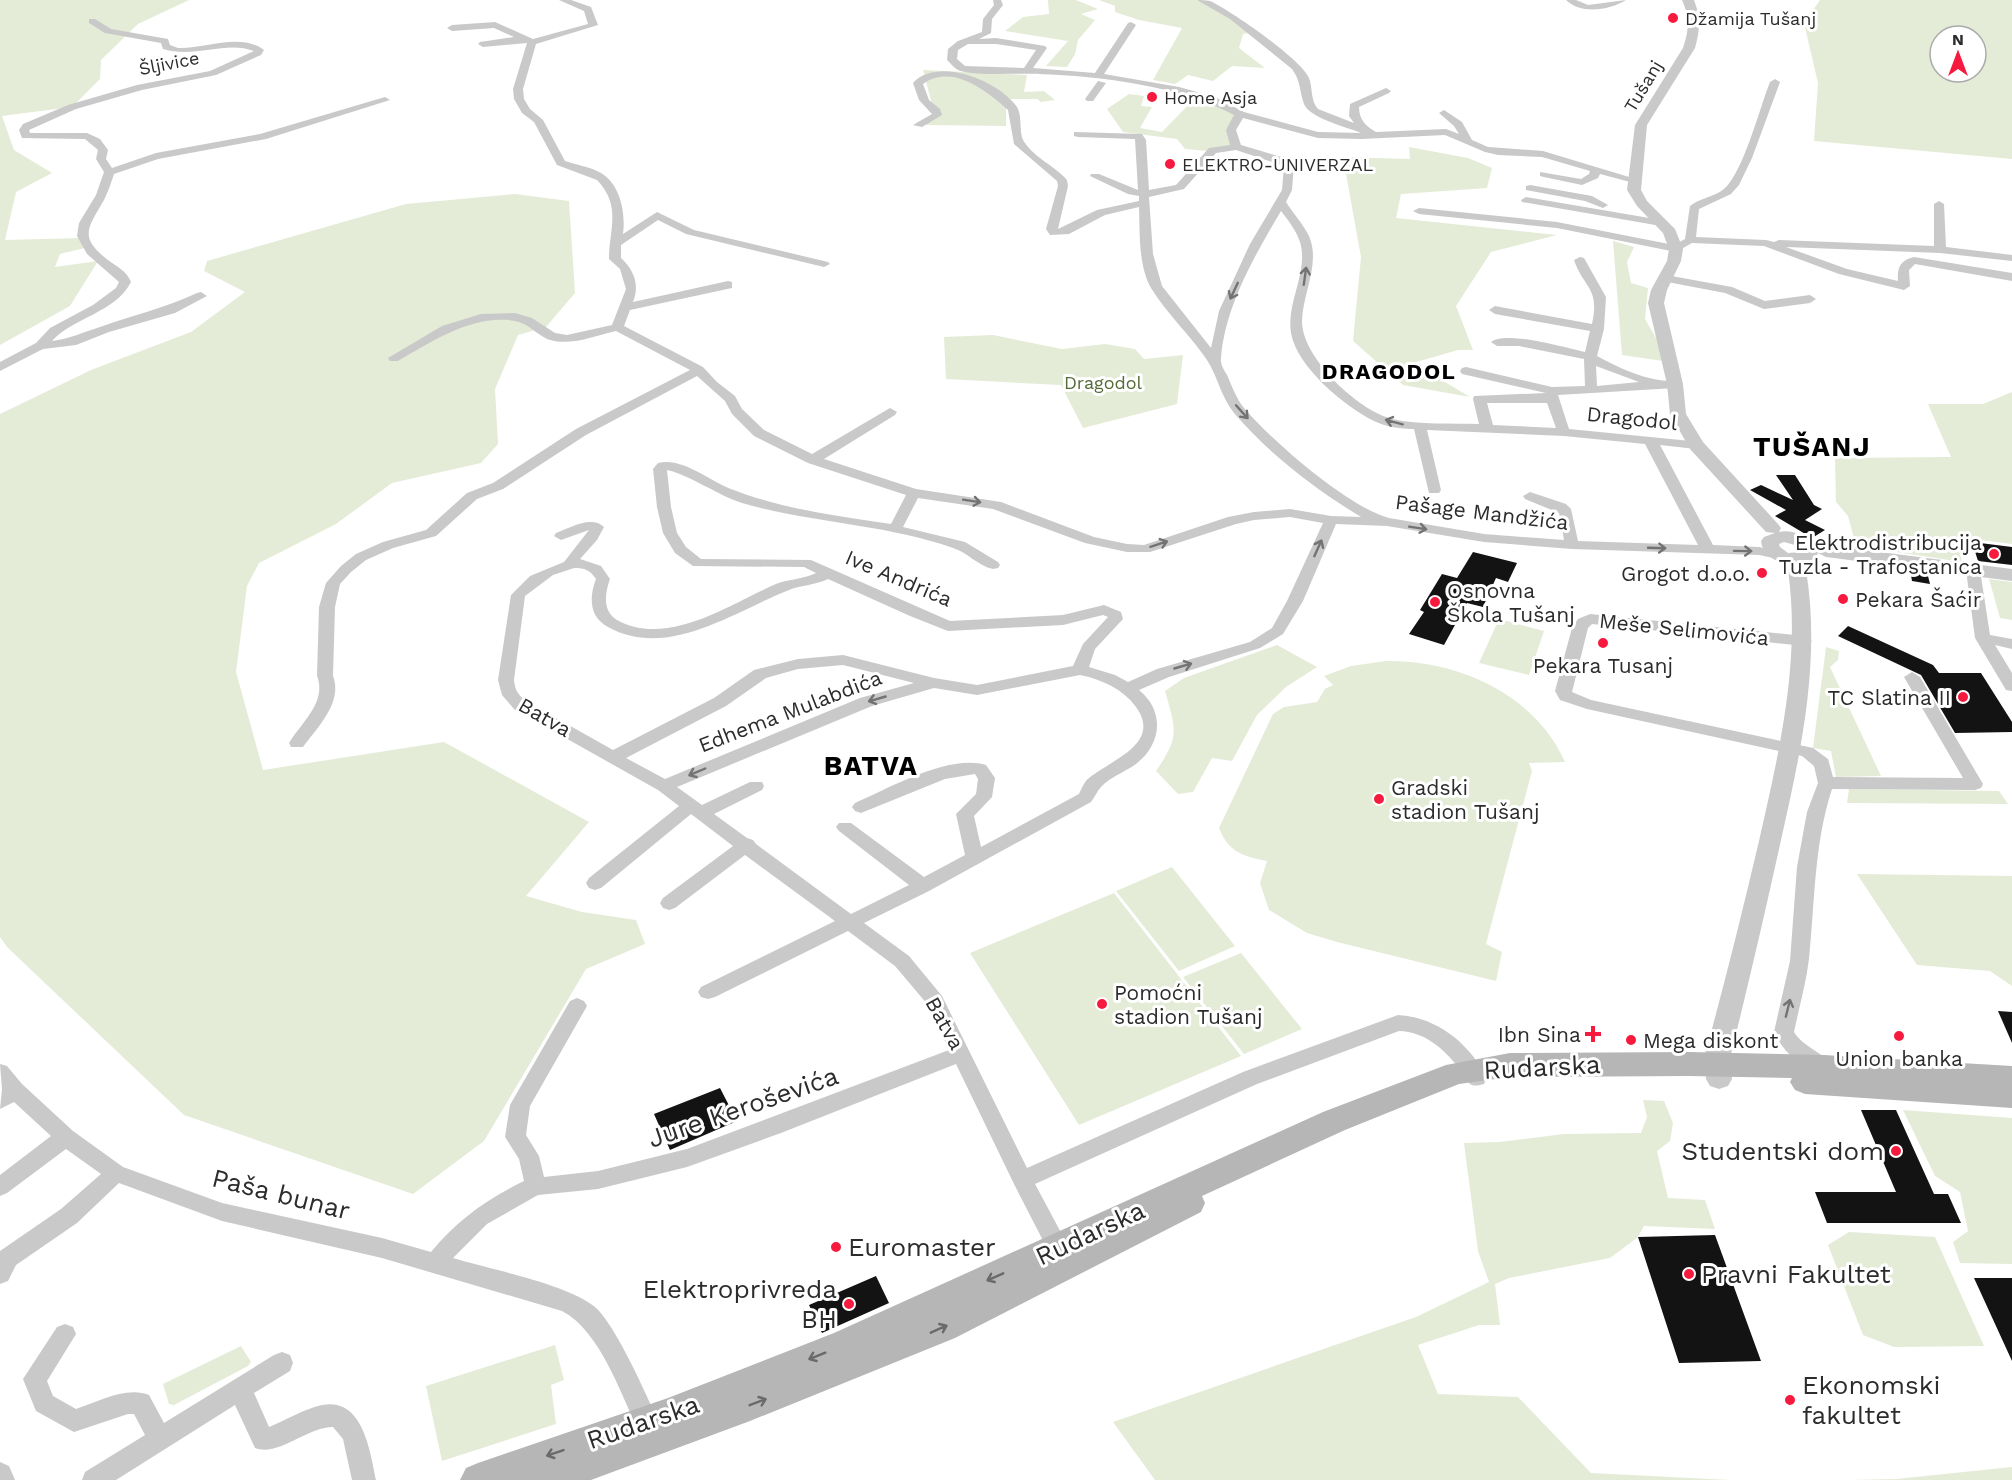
<svg xmlns="http://www.w3.org/2000/svg" width="2012" height="1480" font-family="'Work Sans',sans-serif">
<rect width="100%" height="100%" fill="#fff"/>
<path fill="#e4ecd7" fill-rule="evenodd" d="M0,0H189L138,24L101,60L100,79L72,107L2,116L14,150L52,173L16,192L5,240L82,238L89,247L60,254L55,267L98,261L70,306L0,345Z
M1048,0H1076L1098,9L1081,14L1095,20L1078,40L1075,54L1067,67L1046,66L1068,41L1005,31L1023,17L1049,14Z
M1099,0H1196L1215,5L1256,32L1243,34L1239,48L1265,68L1232,66L1213,81L1188,75L1175,84L1153,80L1182,28L1139,20L1115,12V6Z
M1820,0H2012V159L1814,141L1818,83L1804,23ZM1940,36H1976V72H1940Z
M923,70L1027,75L1024,92L1044,91L1055,100L1041,102L1037,99H1006V126L926,125L934,112Z
M1129,94L1144,96L1141,106L1152,107L1140,128L1162,132L1196,97L1239,116L1231,130L1238,144L1208,151L1185,149L1177,139L1123,132L1107,109Z
M1409,147L1468,158L1492,168L1487,188L1401,194L1396,218L1557,235L1491,252L1456,306L1473,350H1458L1413,363L1470,397L1403,385L1353,341L1361,257L1343,157L1410,159Z
M515,194L569,201L575,293L546,327L518,335L495,389L498,444L481,463L392,483L336,524L259,563L247,586L236,672L263,770L444,742L589,822L526,896L582,912L636,920L645,944L586,969L484,1141L413,1194L184,1115L7,947L0,937V414L91,370L191,332L245,292L204,271L207,261L406,204Z
M1613,241L1634,247L1627,262L1631,283L1648,288L1645,319L1670,362L1622,355Z
M993,335L1062,349L1105,344L1135,349L1144,359L1183,355L1177,404L1083,428L1061,385L946,379L944,337Z
M2012,392V544L1956,537L1962,562L1856,546L1848,516L1836,502L1835,458L1951,457L1928,404H1983Z
M1989,579L2012,582V620L2000,618Z
M1499,619L1544,631L1529,675L1479,663Z
M1277,645L1317,667L1286,687L1257,715L1232,761L1212,758L1193,792L1178,794L1156,771C1180,736 1176,730 1165,691L1184,678Z
M1826,647L1839,651L1838,660L1830,667L1881,776L1836,777L1831,751L1813,748Z
M1386,661C1458,660 1535,694 1565,762L1529,763L1532,771L1486,944L1502,952L1496,981L1337,942L1307,933L1269,910L1260,883L1267,861C1243,856 1229,853 1219,828L1273,714L1284,707L1317,702L1325,689L1333,685L1324,676L1351,666Z
M1849,789L1999,791L2008,804L1847,803Z
M1172,867L1235,946L1179,971L1116,891Z
M1857,874L2012,876V986L1990,971L1917,965Z
M1114,893L1241,1056L1079,1125L970,953Z
M1241,953L1302,1029L1244,1054L1183,977Z
M1643,1100L1664,1101L1673,1123L1670,1141L1657,1151L1668,1198L1705,1200L1715,1229L1644,1226L1638,1237L1610,1258L1509,1278L1495,1284L1500,1325H1479L1418,1345L1438,1394L1518,1397L1591,1473L1730,1480H1155L1113,1422L1416,1317L1489,1282L1478,1251L1464,1143L1499,1142L1564,1134L1641,1133L1647,1117Z
M1903,1110L2012,1118V1264L1960,1263L1953,1242L1968,1231L1960,1192L1935,1176Z
M1849,1232L1935,1237L1984,1346L1894,1347L1863,1335L1828,1245Z
M555,1345L564,1380L551,1385L556,1424L442,1461L426,1386Z
M241,1346L251,1362L248,1366L174,1405L169,1404L163,1384Z
M2012,1467V1480H1849L1896,1479Z"/>
<path fill="#131313" d="M1776,475H1795L1814,505L1822,509L1805,520L1825,530L1812,538L1775,516L1786,510L1750,490L1761,485L1793,500Z
M1972,542L2012,547V565L1978,561Z
M1473,552L1517,563L1508,582L1496,578L1483,607L1467,603L1444,645L1409,634L1424,612L1420,610L1442,574L1457,578Z
M1910,570L1927,572L1930,584L1912,581Z
M1848,626L1933,665L1939,673H1981L2012,722V732L1955,733L1921,675L1838,636Z
M1998,1011L2012,1012V1043Z
M720,1088L737,1121L670,1150L654,1114Z
M1861,1110H1896L1934,1194H1948L1961,1223H1827L1815,1192H1896Z
M1715,1235L1761,1361L1679,1363L1638,1237Z
M876,1276L889,1303L822,1333L809,1305Z
M1974,1278H2012V1361Z"/>
<g fill="none" stroke-linecap="round" stroke-linejoin="round">
<path fill="#c9c9c9" fill-rule="evenodd" d="M559,0H571L591,7L598,25L536,44L523,89L524,99L530,109L543,120L565,161C576,165 587,166 597,171C620,181 626,212 623,234L657,212L694,230L828,262L830,264L824,267L686,234L658,220L621,245V258C634,270 640,285 633,302L728,281L732,282V288L630,310L624,326L703,367L717,382L735,396L742,409L764,430L812,454L890,408L897,412L895,415L824,459L916,489L1001,502L1094,537L1127,544L1144,545L1228,517L1254,512L1290,509L1331,516L1361,517C1315,489 1269,454 1234,413C1221,397 1218,377 1207,360C1190,335 1167,314 1151,288C1138,265 1140,232 1139,207L1105,215L1069,234L1050,235L1046,229L1058,186L1057,181L1014,144L1008,110C987,91 952,63 923,84L929,100L940,109L942,115L922,127L913,125L932,114L919,100L913,83C938,56 999,81 1017,107C1023,117 1018,134 1025,143C1034,157 1056,167 1067,180L1068,186L1058,229L1097,210L1139,201V196L1128,194L1090,176L1091,174H1099L1138,190L1135,139L1078,137L1074,136V132L1142,134L1146,140L1149,190L1176,185L1209,148L1230,145L1226,130L1234,115C1180,86 1101,76 1039,74C1021,73 975,76 961,71C956,70 951,64 947,60L948,49L958,41L982,32L983,19L994,5L993,0H1001L1003,5L992,19L991,33L979,39L996,38L1045,46L1047,48L1033,68L1095,73L1128,23L1131,22L1136,25L1104,74L1179,87L1215,97L1244,112L1318,132L1361,133C1347,127 1309,118 1304,104C1299,90 1301,81 1292,69L1230,19L1197,0C1201,0 1206,0 1210,1C1230,10 1301,59 1309,78C1313,88 1310,100 1318,109L1354,123L1349,116L1350,104L1386,88L1391,91L1389,93L1359,107C1359,120 1366,126 1376,132L1446,129L1459,134L1454,126L1439,113L1444,110L1462,122L1472,140L1488,147L1543,151L1639,180L1634,183L1600,174L1598,178L1582,185L1544,177L1540,176V172L1581,179L1589,174L1590,171L1542,157L1498,155L1485,152L1445,135L1362,139L1318,138L1243,118L1236,130L1241,145L1288,159L1294,165L1292,190L1286,202C1293,213 1303,224 1309,236C1321,264 1302,294 1302,322C1303,359 1358,410 1392,419C1420,425 1451,423 1479,424L1473,399L1474,396L1546,393L1462,374L1460,371L1462,368L1466,367L1552,387L1585,386L1584,359L1519,346H1497L1491,342C1505,330 1566,348 1585,352L1590,331L1495,314L1489,310L1495,306L1592,324C1600,287 1584,289 1574,260L1580,257L1584,258L1606,297L1604,329L1597,356C1615,366 1639,377 1659,380C1668,382 1675,378 1681,384L1675,388L1558,395L1569,429L1701,442L1703,445L1696,449L1660,445L1713,545L1759,547L1783,552L1785,555L1778,559L1759,555L1572,549L1484,542L1387,526L1336,524L1303,601L1283,634L1260,648L1169,677L1139,690C1165,711 1162,744 1136,764C1125,772 1110,777 1101,787C1097,791 1095,797 1091,802L929,891L864,923L909,956L942,996L1027,1168L1243,1072L1398,1015C1437,1017 1470,1044 1487,1078L1484,1084C1480,1085 1475,1087 1470,1084C1466,1081 1462,1072 1459,1068C1443,1048 1425,1032 1399,1031L1257,1084L1035,1184L1072,1253L1069,1260L1061,1263L1053,1260L1015,1186L956,1064L781,1133L687,1167L598,1189L538,1195L487,1224L453,1258C489,1269 568,1284 595,1307C616,1325 649,1400 661,1428L657,1436L649,1439L641,1436C622,1398 601,1331 562,1311L382,1258L222,1221L119,1183L77,1223L16,1265L8,1281L0,1284V1251L61,1209L101,1174L66,1149L7,1193L0,1196V1175L51,1136L14,1102L0,1109L2,1089L0,1064L7,1066L22,1084L73,1131L123,1167L222,1203L382,1238L431,1252C457,1220 487,1199 524,1181L519,1159L505,1137L510,1105L570,1001L577,998L584,1001L587,1006L530,1106L526,1135L539,1156L544,1177L598,1171L687,1149L949,1050L928,1005L895,966L848,931L715,997L708,999L701,997L698,992L701,987L835,921L745,855L675,908L669,910L663,908L660,903L663,898L733,846L691,814L601,888L595,890L589,888L586,883L589,878L679,806L658,790L514,709L502,695L498,680L511,595L530,576L564,562L589,530L561,540L554,536L556,533C570,528 591,515 604,527L597,540L580,559L601,566L610,579C605,593 602,611 617,620C668,648 730,604 776,584C789,579 804,579 816,573L804,567L693,566L675,553L663,533L657,507L653,469L658,463C683,457 709,481 731,489C782,509 837,516 891,524L906,495L808,463L754,436L732,414L725,401L697,376L586,435L503,489L477,499L436,536L393,548L366,560L351,572L340,584L335,607L333,676C343,702 318,727 303,747H291L289,743C302,722 327,702 317,676L319,607L326,583L341,566L356,554L383,542L426,530L467,493L493,483L576,429L690,370L616,331C594,336 569,347 547,339C536,334 528,323 515,321C473,314 433,341 398,361H390L388,358L442,326L481,314L515,313L532,318L555,333L567,335L612,325L626,289L620,269L609,259C609,230 622,206 597,180L557,165L534,122L522,113L514,99L513,89L527,43L483,47L478,44L480,42L514,37L494,28L452,31L447,28L452,25L495,22L533,39L588,24L584,11ZM968,44H996L1036,50L1024,68L965,66L957,59L958,50ZM1236,150L1284,166L1282,190L1250,244L1219,311L1211,348L1162,286L1153,254L1149,197L1184,189L1216,153ZM1281,211C1288,220 1296,230 1300,242C1309,272 1286,302 1291,333C1297,367 1344,406 1374,421C1386,427 1401,429 1414,429L1429,493H1439L1441,490L1427,430L1564,436L1645,444L1698,545L1578,541L1571,509L1566,504L1530,492L1523,496L1525,499L1559,513L1564,540L1484,534L1389,518C1348,507 1271,440 1244,408C1236,398 1232,386 1227,375C1224,370 1220,364 1221,358C1225,306 1255,255 1281,211ZM1596,366L1639,382L1597,386ZM1487,403H1547L1556,428L1493,425ZM667,470C690,475 717,495 742,503C811,523 885,524 953,548C967,552 978,566 993,569L998,568L1000,565L998,562L965,542L903,527L918,498L993,509L1085,543L1127,552H1150L1236,524L1254,520L1290,517L1323,523L1287,601L1272,628L1250,642L1157,669L1128,682L1115,675L1089,667L1095,649L1123,619L1121,612L1104,605L1063,615L950,621L811,560L701,559L686,547L677,533L671,507ZM574,568C585,568 590,570 596,579C589,597 589,617 608,627C667,660 733,612 789,590C801,585 816,585 828,579L910,616L948,631L1063,625L1103,615L1108,617L1083,644L1073,666L977,685L934,678L843,655L798,659L754,670L714,698L613,750L526,701C518,695 515,690 514,680L525,596L553,575ZM843,665L914,683L860,698L665,779L626,758L726,706L766,678L798,669ZM1080,675C1101,679 1123,689 1136,707C1163,744 1109,761 1089,778C1084,782 1082,788 1079,794L981,847L974,816L992,797L995,778L986,765C948,754 890,788 855,803L852,807L855,811L861,813L945,779L975,774L978,779L976,794L956,814L965,855L924,877L851,823H839L836,827L839,831L909,885L851,914L756,844L753,840L747,838L714,814L762,790L764,786L762,782H750L702,805L677,787L872,706L934,688L977,695Z
M1566,0H1576L1588,5L1626,0C1610,10 1581,15 1566,0Z
M89,19H95L111,29L168,39L170,45L178,48C205,49 240,32 264,50L261,55L216,75L142,90L76,109L29,130L30,133H87L100,139L108,150L106,159L112,168L156,153L260,134L385,97L390,100L266,139L158,159L114,174C111,183 108,192 104,200C88,228 78,237 108,260C116,266 127,271 131,282C115,313 74,317 52,341C69,339 84,332 100,327C133,315 165,308 197,293L201,292L207,296L175,313L109,332L76,345L43,349L0,371V362L36,343L50,328L93,305L116,288L119,282L87,254L77,236L79,223L96,195L104,172L96,159L98,150L85,139L22,138L19,130L23,124L68,105L137,85L210,71L254,51C225,40 196,59 163,49L161,43L105,33L89,23Z
M1775,79L1780,82L1752,158L1739,185L1731,194L1699,209L1696,237L1766,240L1774,242L1779,240L1934,246V204L1939,201L1944,204L1946,247L2012,255V261L1940,253L1786,247L1847,269L1898,281C1897,268 1900,260 1914,257L2012,273V281L1915,264L1909,270L1910,286L1904,290L1839,274L1764,246L1692,243L1676,252L1557,228L1419,214L1413,211L1419,208L1557,222L1674,245L1685,239L1690,206C1700,198 1714,197 1724,189C1743,173 1760,107 1770,82Z
M1098,81L1106,83L1093,101H1087L1085,99Z
M1530,185L1592,196L1608,205L1603,208L1585,201L1526,190V186Z
M1526,197L1661,220L1667,223L1661,226L1522,202L1521,200Z
M1666,275L1732,287L1765,301L1810,295L1816,299L1810,303L1764,309L1725,293L1662,281V277Z
M1973,566L1980,570L1990,635L2012,639V649L1995,645L2012,673V691L2006,690L1975,638L1966,570Z
M1590,614L1804,636L1812,641L1804,646L1592,624L1588,628L1572,692L1591,700L1813,748L1828,759L1833,777L1963,778L1904,677L1912,672L1920,677L1983,784L1981,788L1975,790L1832,789C1814,844 1815,901 1809,959C1806,983 1799,1008 1794,1032C1804,1048 1825,1053 1831,1065L1828,1071L1821,1073C1799,1066 1784,1053 1774,1032L1790,961L1797,867L1807,812L1818,783L1814,766L1802,756L1587,709L1560,700L1555,691L1572,628L1578,619Z
M65,1324L73,1327L76,1334L47,1381L53,1396L76,1409C98,1402 126,1386 149,1395L164,1423L274,1355L282,1352L290,1355L293,1363L290,1371L254,1393L269,1427C286,1420 304,1409 322,1405C363,1397 370,1451 376,1480H352L343,1439L333,1427C307,1427 278,1457 255,1448L235,1405L116,1480H82L85,1472L145,1435L134,1414H128L74,1432L36,1411L23,1379L57,1327Z
M0,1462L9,1466L15,1480H0Z"/>
<path fill="#c9c9c9" fill-rule="evenodd" d="M1682,0H1694C1701,18 1700,30 1695,48L1647,125L1641,190L1647,201L1675,229L1683,249L1681,261L1667,290L1664,303L1683,384L1686,414L1703,442L1778,524L1781,528L1779,532C1792,529 1811,537 1818,549L1826,545L2012,569V581L1826,557L1818,553C1807,574 1763,565 1761,541L1764,537L1775,533L1766,532L1690,449L1670,414L1667,384L1648,303L1651,290L1667,261L1669,249L1663,233L1637,206L1627,190L1635,125L1683,48C1689,30 1690,18 1682,0ZM1784,542L1795,545L1800,552L1788,553L1780,547L1779,544Z
M1797,564L1804,566L1806,570C1821,661 1801,751 1781,840C1765,913 1748,986 1730,1058L1732,1079L1728,1086L1719,1089L1710,1086L1706,1079L1704,1058C1724,986 1742,913 1759,841C1779,752 1801,662 1788,570L1790,566Z"/>
<path fill="#b6b6b6" fill-rule="evenodd" d="M1689,1052L1824,1055L2012,1066V1108L1805,1094L1795,1090L1790,1082L1792,1078L1689,1076L1510,1077L1459,1084L1345,1130L1202,1196L1205,1203L1201,1212L955,1338L750,1421L591,1480H460L466,1468L478,1463L668,1398L834,1333L1323,1112L1446,1065L1510,1053Z"/>
</g>
<defs><path id="oneway-shaft" d="M-6 0H5M1.5-3L5.5 0L1.5 3" fill="none" stroke-width="1.6" stroke-linecap="round" stroke-linejoin="round" transform="scale(1.5)"/></defs>
<g stroke="#737373">
<use href="#oneway-shaft" transform="translate(1305 276) rotate(-82)"/>
<use href="#oneway-shaft" transform="translate(1234 291) rotate(115)"/>
<use href="#oneway-shaft" transform="translate(1242 412) rotate(48)"/>
<use href="#oneway-shaft" transform="translate(1394 422) rotate(-165)"/>
<use href="#oneway-shaft" transform="translate(972 501) rotate(9)"/>
<use href="#oneway-shaft" transform="translate(1418 528) rotate(9)"/>
<use href="#oneway-shaft" transform="translate(1159 544) rotate(-18)"/>
<use href="#oneway-shaft" transform="translate(1318 548) rotate(-66)"/>
<use href="#oneway-shaft" transform="translate(1657 548) rotate(2)"/>
<use href="#oneway-shaft" transform="translate(1743 551) rotate(1)"/>
<use href="#oneway-shaft" transform="translate(1183 666) rotate(-16)"/>
<use href="#oneway-shaft" transform="translate(877 699) rotate(164)"/>
<use href="#oneway-shaft" transform="translate(697 772) rotate(157)"/>
<use href="#oneway-shaft" transform="translate(1788 1008) rotate(-76)"/>
</g>
<g stroke="#6a6a6a">
<use href="#oneway-shaft" transform="translate(995 1277) rotate(156)"/>
<use href="#oneway-shaft" transform="translate(939 1329) rotate(-24)"/>
<use href="#oneway-shaft" transform="translate(817 1356) rotate(158)"/>
<use href="#oneway-shaft" transform="translate(758 1402) rotate(-21)"/>
<use href="#oneway-shaft" transform="translate(555 1453) rotate(161)"/>
</g>
<g fill="#f61b3e" stroke="#fff" stroke-width="2">
<circle cx="1673" cy="18" r="6"/>
<circle cx="1152" cy="97" r="6"/>
<circle cx="1170" cy="164" r="6"/>
<circle cx="1994" cy="554" r="6"/>
<circle cx="1762" cy="573" r="6"/>
<circle cx="1843" cy="599" r="6"/>
<circle cx="1435" cy="602" r="6"/>
<circle cx="1603" cy="643" r="6"/>
<circle cx="1963" cy="697" r="6"/>
<circle cx="1379" cy="799" r="6"/>
<circle cx="1102" cy="1004" r="6"/>
<path d="M1590 1025h6v6h6v6h-6v6h-6v-6h-6v-6h6z"/>
<circle cx="1899" cy="1036" r="6"/>
<circle cx="1631" cy="1040" r="6"/>
<circle cx="1896" cy="1151" r="6"/>
<circle cx="836" cy="1247" r="6"/>
<circle cx="1689" cy="1274" r="6"/>
<circle cx="849" cy="1304" r="6"/>
<circle cx="1790" cy="1400" r="6"/>
</g>
<g text-anchor="middle" dominant-baseline="central" stroke-width="6" stroke-linejoin="round" paint-order="stroke">
<g font-size="18" fill="#2c2c2c" stroke="#fff" text-anchor="start">
<text x="1685" y="18">Džamija Tušanj</text>
<text x="1164" y="97">Home Asja</text>
<text x="1182" y="164">ELEKTRO-UNIVERZAL</text>
</g>
<g font-size="18" fill="#2c2c2c" stroke="#fff">
<text transform="translate(169 63) rotate(-11)">Šljivice</text>
<text transform="translate(1643 86) rotate(-59)">Tušanj</text>
</g>
<g font-size="18" fill="#536b36" stroke="#fff">
<text x="1103" y="382">Dragodol</text>
</g>
<g font-size="21" fill="#2c2c2c" stroke="#fff">
<text transform="translate(1632 418) rotate(6)">Dragodol</text>
<text transform="translate(1482 512) rotate(7)">Pašage Mandžića</text>
<text transform="translate(899 578) rotate(23)">Ive Andrića</text>
<text transform="translate(1684 629) rotate(6)">Meše Selimovića</text>
<text transform="translate(790 711) rotate(-21)">Edhema Mulabdića</text>
<text transform="translate(545 717) rotate(30)">Batva</text>
<text transform="translate(945 1023) rotate(61)">Batva</text>
</g>
<g font-size="21" fill="#2c2c2c" stroke="#fff" text-anchor="start">
<text x="1982" y="542" text-anchor="end">Elektrodistribucija<tspan x="1982" dy="24">Tuzla - Trafostanica</tspan></text>
<text x="1750" y="573" text-anchor="end">Grogot d.o.o.</text>
<text x="1447" y="590">Osnovna<tspan x="1447" dy="24">Škola Tušanj</tspan></text>
<text x="1855" y="599">Pekara Šaćir</text>
<text x="1603" y="665" text-anchor="middle">Pekara Tusanj</text>
<text x="1951" y="697" text-anchor="end">TC Slatina II</text>
<text x="1391" y="787">Gradski<tspan x="1391" dy="24">stadion Tušanj</tspan></text>
<text x="1114" y="992">Pomoćni<tspan x="1114" dy="24">stadion Tušanj</tspan></text>
<text x="1581" y="1034" text-anchor="end">Ibn Sina</text>
<text x="1643" y="1040">Mega diskont</text>
<text x="1899" y="1058" text-anchor="middle">Union banka</text>
</g>
<g font-size="22" font-weight="bold" letter-spacing="1.5" fill="#000" stroke="#fff">
<text x="1389" y="371">DRAGODOL</text>
</g>
<g font-size="26" fill="#2c2c2c" stroke="#fff">
<text transform="translate(1542 1067) rotate(-3)">Rudarska</text>
<text transform="translate(743 1107) rotate(-19)">Jure Keroševića</text>
<text transform="translate(281 1194) rotate(14)">Paša bunar</text>
<text transform="translate(1090 1233) rotate(-25)">Rudarska</text>
<text transform="translate(643 1422) rotate(-19)">Rudarska</text>
</g>
<g font-size="26" fill="#2c2c2c" stroke="#fff" text-anchor="start">
<text x="1884" y="1151" text-anchor="end">Studentski dom</text>
<text x="848" y="1247">Euromaster</text>
<text x="1701" y="1274">Pravni Fakultet</text>
<text x="837" y="1289" text-anchor="end">Elektroprivreda<tspan x="837" dy="30">BH</tspan></text>
<text x="1802" y="1385">Ekonomski<tspan x="1802" dy="30">fakultet</tspan></text>
</g>
<g font-size="27" font-weight="bold" letter-spacing="1.5" fill="#000" stroke="#fff">
<text x="1812" y="447">TUŠANJ</text>
<text x="871" y="766">BATVA</text>
</g>
</g>
<g transform="translate(1958 54)"><circle r="28" fill="#ffffff" stroke="#ababab" stroke-width="1.5"/>
<path d="M0-4.5L10 22L0 15L-10 22Z" fill="#f61b3e"/>
<text y="-9" font-size="16" font-weight="bold" text-anchor="middle" fill="#2c2c2c">N</text>
</g>
</svg>
